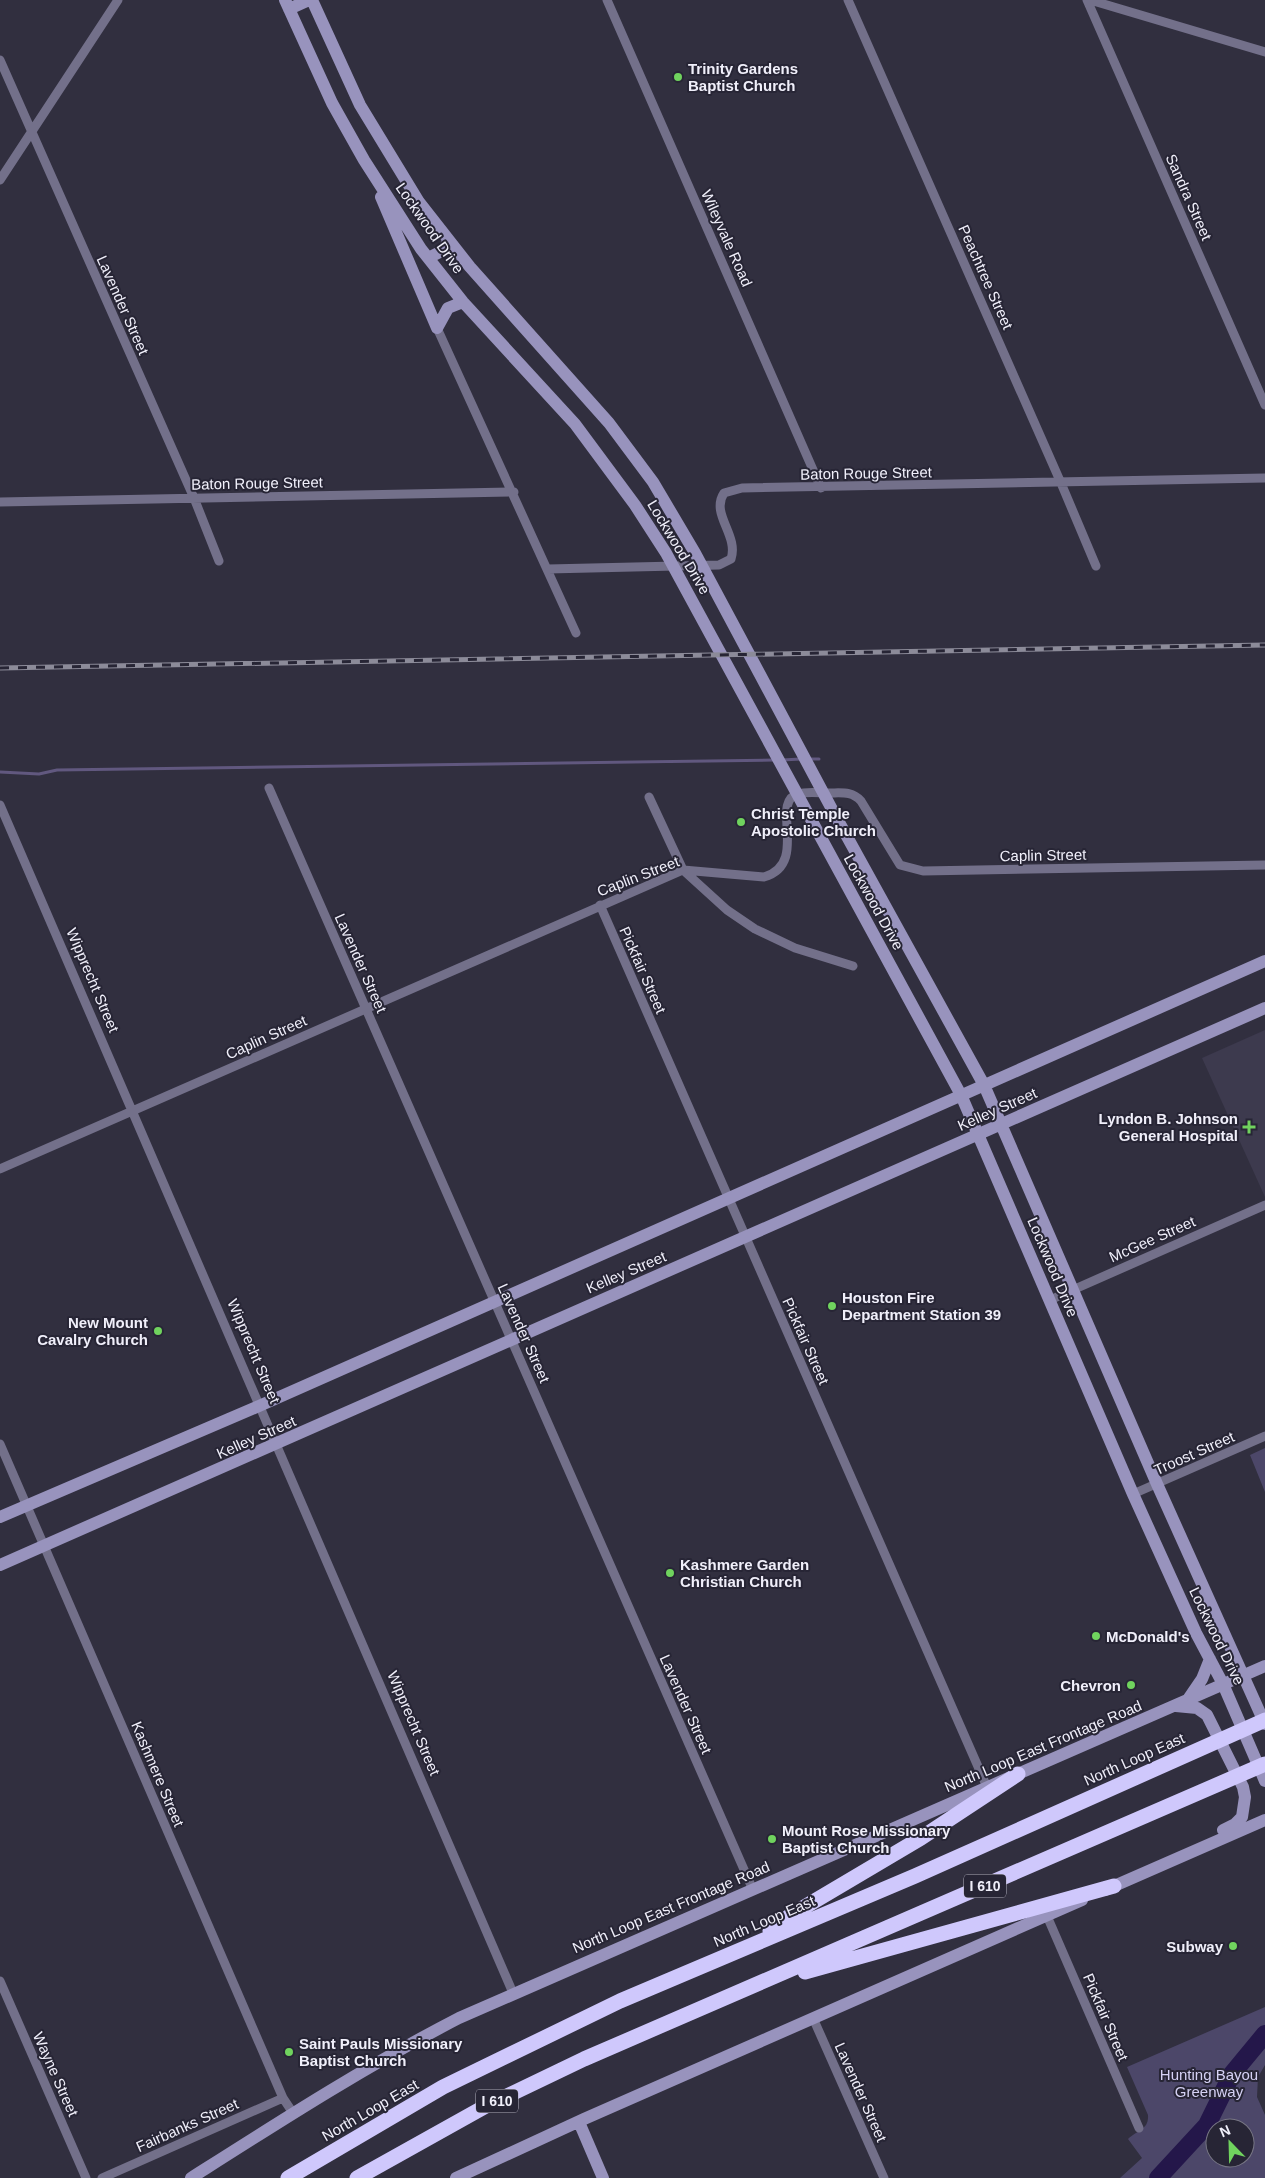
<svg xmlns="http://www.w3.org/2000/svg" width="1265" height="2178" font-family="Arial,sans-serif">
<rect width="100%" height="100%" fill="#312f3f"/>
<path fill="#3d3a4e" d="M1265,1030V1197L1202,1058Z"/>
<path fill="#4c4769" fill-rule="evenodd" d="M1265,1448V1492L1250,1455Z
M1265,2007V2065L1258,2077L1257,2097L1265,2115V2178H1120L1142,2158L1128,2139C1137,2130 1149,2130 1148,2115L1127,2067ZM1215,2128H1245V2158H1215Z"/>
<g fill="none" stroke-linecap="round" stroke-linejoin="round">
<path stroke="#61587f" stroke-width="3" d="M810,759H819
M782,760L801,759
M0,772L39,774L57,770L774,760"/>
<path stroke="#24174a" stroke-width="18" d="M1158,2178L1207,2125L1232,2074L1265,2034"/>
<path stroke="#73708a" stroke-width="9" d="M607,0L821,488
M848,0L1061,483L1096,566
M1087,0L1265,405
M1090,0L1265,52
M0,60L194,498L219,561
M0,180L118,0
M437,328L576,633
M0,502L514,492
M548,569L719,565L731,559C739,535 710,514 724,493L742,488L1265,478
M269,788L753,1890
M649,797L683,870L727,910L755,929L795,948L853,966
M0,805L513,1993
M600,905L987,1787
M0,1169L683,870L764,877C810,864 769,801 798,794C807,791 820,793 829,793C842,793 852,791 861,801L900,865L923,871L1265,865
M1050,1300L1265,1205
M0,1444L283,2098L293,2113
M1133,1494L1265,1436
M1047,1916L1139,2128
M0,1981L86,2178
M813,2018L884,2178
M102,2178L283,2098"/>
<path stroke="#9893bd" stroke-width="12" d="M285,0L332,103L364,160L421,249L463,302L575,424L635,505L666,553L961,1095L1133,1494L1196,1633L1223,1684L1265,1781
M312,0L360,105L419,202L470,267L609,423L653,482L695,553L834,813L984,1085L1157,1484L1265,1724
M289,9L309,0
M381,197L437,328
M428,258L444,250L448,240
M437,328L448,308L463,302
M0,1517L259,1406L1265,961
M0,1565C422,1381 843,1194 1265,1008
M1189,1698L1202,1679L1210,1659
M1176,1706L1197,1708L1207,1715L1243,1787L1245,1797L1242,1817L1235,1824L1223,1830
M1105,1890L1265,1820
M579,2122L603,2178
M191,2178C279,2122 366,2066 459,2018L1265,1666
M456,2178L584,2119L1082,1900"/>
<path stroke="#cfc8fc" stroke-width="15" d="M770,1931L791,1915L921,1838L1018,1774
M805,1972L1114,1886
M288,2178L443,2087L620,2001L915,1876L1265,1720
M357,2178L486,2106L584,2059L1265,1764"/>
<g stroke="#8c8b99" stroke-width="5">
<path id="rail" d="M0,668L1265,645"/>
</g>
<use href="#rail" stroke="#272535" stroke-width="3" stroke-dasharray="9" stroke-linecap="butt"/>
</g>
<g fill="#70d35e" stroke="#272535" stroke-width="2">
<circle cx="678" cy="77" r="5"/>
<circle cx="741" cy="822" r="5"/>
<path d="M1246.5 1119.5h5v5h5v5h-5v5h-5v-5h-5v-5h5z"/>
<circle cx="832" cy="1306" r="5"/>
<circle cx="158" cy="1331" r="5"/>
<circle cx="670" cy="1573" r="5"/>
<circle cx="1096" cy="1636" r="5"/>
<circle cx="1131" cy="1685" r="5"/>
<circle cx="772" cy="1839" r="5"/>
<circle cx="1233" cy="1946" r="5"/>
<circle cx="289" cy="2052" r="5"/>
</g>
<g text-anchor="middle" dominant-baseline="central" stroke-width="4" stroke-linejoin="round" paint-order="stroke">
<g fill="#272535" stroke="#b4b2bf" stroke-width="1">
<rect x="964" y="1874.5" width="42" height="23" rx="4"/>
<rect x="476" y="2089.5" width="42" height="23" rx="4"/>
</g>
<g font-size="14" font-weight="bold" fill="#f0effa">
<text x="985" y="1886">I 610</text>
<text x="497" y="2101">I 610</text>
</g>
<g font-size="15" font-weight="bold" fill="#f0effa" stroke="#272535" text-anchor="start">
<text x="688" y="68">Trinity Gardens<tspan x="688" dy="17">Baptist Church</tspan></text>
<text x="751" y="813">Christ Temple<tspan x="751" dy="17">Apostolic Church</tspan></text>
<text x="1238" y="1118" text-anchor="end">Lyndon B. Johnson<tspan x="1238" dy="17">General Hospital</tspan></text>
<text x="842" y="1297">Houston Fire<tspan x="842" dy="17">Department Station 39</tspan></text>
<text x="148" y="1322" text-anchor="end">New Mount<tspan x="148" dy="17">Cavalry Church</tspan></text>
<text x="680" y="1564">Kashmere Garden<tspan x="680" dy="17">Christian Church</tspan></text>
<text x="1106" y="1636">McDonald's</text>
<text x="1121" y="1685" text-anchor="end">Chevron</text>
<text x="782" y="1830">Mount Rose Missionary<tspan x="782" dy="17">Baptist Church</tspan></text>
<text x="1223" y="1946" text-anchor="end">Subway</text>
<text x="299" y="2043">Saint Pauls Missionary<tspan x="299" dy="17">Baptist Church</tspan></text>
</g>
<g font-size="15" fill="#f0effa" stroke="#272535">
<text transform="translate(1189 197) rotate(66)">Sandra Street</text>
<text transform="translate(430 228) rotate(55)">Lockwood Drive</text>
<text transform="translate(727 238) rotate(66)">Wileyvale Road</text>
<text transform="translate(986 277) rotate(66)">Peachtree Street</text>
<text transform="translate(123 305) rotate(66)">Lavender Street</text>
<text transform="translate(866 473) rotate(-1)">Baton Rouge Street</text>
<text transform="translate(257 483) rotate(-1)">Baton Rouge Street</text>
<text transform="translate(679 547) rotate(59)">Lockwood Drive</text>
<text transform="translate(1043 855) rotate(-1)">Caplin Street</text>
<text transform="translate(638 876) rotate(-21)">Caplin Street</text>
<text transform="translate(874 902) rotate(61)">Lockwood Drive</text>
<text transform="translate(361 963) rotate(66)">Lavender Street</text>
<text transform="translate(643 970) rotate(66)">Pickfair Street</text>
<text transform="translate(93 980) rotate(67)">Wipprecht Street</text>
<text transform="translate(266 1037) rotate(-24)">Caplin Street</text>
<text transform="translate(997 1109) rotate(-24)">Kelley Street</text>
<text transform="translate(1152 1239) rotate(-24)">McGee Street</text>
<text transform="translate(1053 1267) rotate(67)">Lockwood Drive</text>
<text transform="translate(626 1272) rotate(-23)">Kelley Street</text>
<text transform="translate(524 1333) rotate(66)">Lavender Street</text>
<text transform="translate(806 1341) rotate(66)">Pickfair Street</text>
<text transform="translate(254 1351) rotate(67)">Wipprecht Street</text>
<text transform="translate(256 1437) rotate(-24)">Kelley Street</text>
<text transform="translate(1194 1453) rotate(-24)">Troost Street</text>
<text transform="translate(1217 1636) rotate(64)">Lockwood Drive</text>
<text transform="translate(686 1704) rotate(66)">Lavender Street</text>
<text transform="translate(414 1723) rotate(67)">Wipprecht Street</text>
<text transform="translate(1043 1746) rotate(-23)">North Loop East Frontage Road</text>
<text transform="translate(1134 1759) rotate(-24)">North Loop East</text>
<text transform="translate(158 1774) rotate(67)">Kashmere Street</text>
<text transform="translate(671 1907) rotate(-23)">North Loop East Frontage Road</text>
<text transform="translate(764 1921) rotate(-23)">North Loop East</text>
<text transform="translate(1106 2017) rotate(67)">Pickfair Street</text>
<text transform="translate(56 2074) rotate(66)">Wayne Street</text>
<text transform="translate(861 2092) rotate(66)">Lavender Street</text>
<text transform="translate(370 2110) rotate(-30)">North Loop East</text>
<text transform="translate(187 2125) rotate(-24)">Fairbanks Street</text>
</g>
<g font-size="15" fill="#d5d1f4" stroke="#272535">
<text x="1209" y="2074">Hunting Bayou<tspan x="1209" dy="17">Greenway</tspan></text>
</g>
</g>
<g transform="translate(1230 2143) rotate(337)"><circle r="24" fill="#272535" stroke="#777684"/>
<path d="M0-4L9 19L0 12L-9 19Z" fill="#70d35e"/>
<text y="-8" font-size="14" font-weight="bold" text-anchor="middle" fill="#f0effa">N</text>
</g>
</svg>
